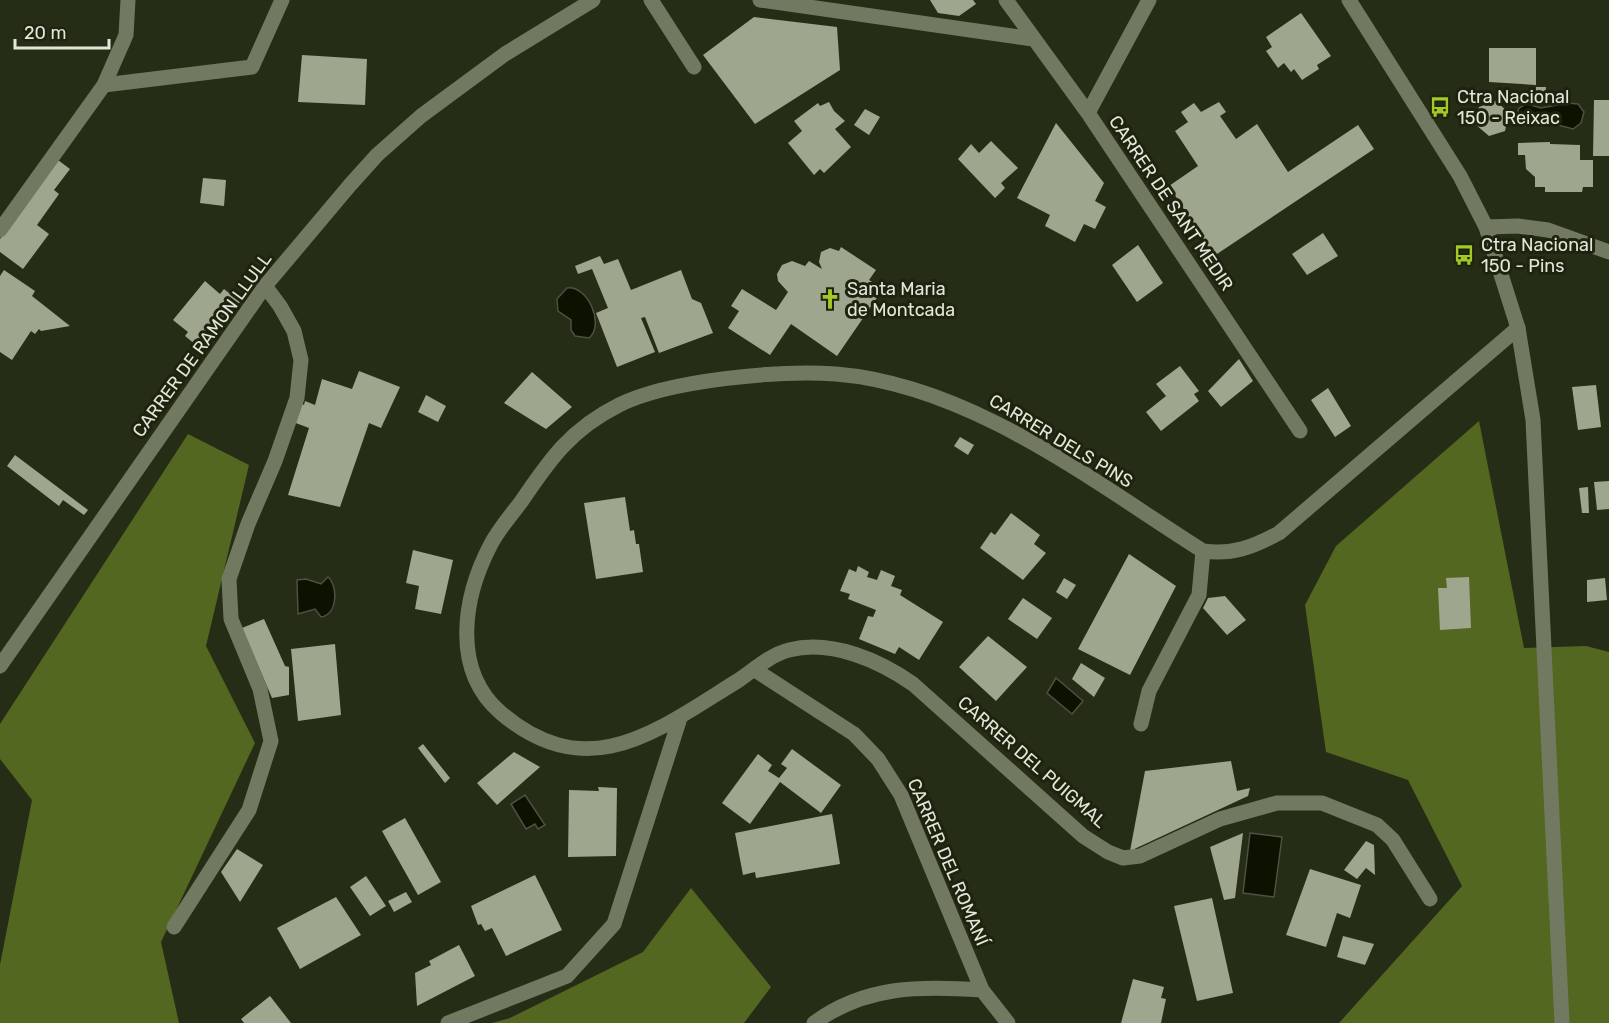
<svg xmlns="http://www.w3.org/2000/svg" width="1609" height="1023" font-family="Rubik,sans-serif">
<rect width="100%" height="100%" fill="#262d17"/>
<path fill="#546720" d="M1479,421L1524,648L1586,646L1609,652V1023H1339L1462,886L1408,780L1326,752L1305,605L1336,546Z
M188,434L249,465L206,646L255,743L161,942L179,1023H0V965L32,800L0,759V724Z
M691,888L771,987L744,1023H492L510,1018L643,952Z"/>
<path fill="#0c1100" stroke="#4c5141" stroke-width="1.5" d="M1568,103L1578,104L1584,112L1581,123L1573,129L1543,121L1525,126L1516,118L1519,108L1527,104L1541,108Z
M567,288C588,285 605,325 589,338L575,336L571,330V320L558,311L557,299Z
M328,577C338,586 338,614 321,617L315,609L298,614L297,580L306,579L321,584Z
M1056,678L1083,701L1072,714L1047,693Z
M525,795L545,825L538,829L535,824L526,829L511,804Z
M1250,833L1282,837L1274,897L1243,893Z"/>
<path fill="#9ea78d" d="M930,0H973L976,4L959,16L938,13Z
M1301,13L1331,56L1317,65L1319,69L1302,80L1294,69L1291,72L1284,63L1278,68L1266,51L1272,47L1266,37Z
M754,17L837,27L840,70L755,124L703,55Z
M1489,48H1536V85L1489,82Z
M302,55L367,59L365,105L298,102Z
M1536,87H1546L1545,99H1536Z
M1594,100H1609V156H1593Z
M1496,101L1509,113L1505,131L1489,136L1475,124L1479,107Z
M829,102L834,111L845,121L835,129L851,147L824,173L820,169L814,175L788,143L802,131L794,121L818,103L820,106Z
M1219,102L1226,112L1220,116L1236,139L1257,124L1288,172L1358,125L1374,149L1214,256L1169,186L1198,166L1175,131L1188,122L1181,112L1194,103L1201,112Z
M865,109L880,117L869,135L854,125Z
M1056,123L1104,183L1095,201L1106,207L1095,229L1084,224L1075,242L1045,226L1050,215L1017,198Z
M991,141L1018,168L1001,183L1005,188L995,198L958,159L971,144L979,153Z
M1550,142V144L1580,145V160H1593V187H1583L1582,192H1545V187H1535V177L1526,169L1525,155H1518V143Z
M58,160L70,169L54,190L59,194L37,225L49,234L23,269L0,252V239Z
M203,178L226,180L224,206L200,203Z
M1323,233L1338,256L1307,275L1292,254Z
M1138,245L1163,283L1137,302L1112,265Z
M841,247L876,270L869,280L883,289L837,356L791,324L770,355L728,328L739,311L731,306L742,289L776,310L788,292L778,281L777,274L782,265L792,261L805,266L809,261L822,269L819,262L821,252L830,248L839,251Z
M600,256L604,264L618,259L631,290L681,270L692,299L701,303L713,333L659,353L645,317L641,318L655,352L617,367L596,313L608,308L592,269L578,274L575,266Z
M4,270L35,291L32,296L70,326L41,331L39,329L35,334L31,331L12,360L0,352V276Z
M205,281L220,294L224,289L240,302L201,349L185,336L188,332L173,320Z
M1239,359L1253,381L1221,407L1208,391Z
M1180,366L1199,391L1194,394L1199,401L1161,431L1146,412L1166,396L1156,384Z
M359,371L400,387L381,428L369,423L340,507L288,495L309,428L293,422L301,403L304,405L305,401L315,405L322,379L352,389Z
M532,372L572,407L546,429L504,403Z
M1596,385L1601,427L1578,430L1572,387Z
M1328,388L1351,426L1335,437L1311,400Z
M426,395L446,406L438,422L418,412Z
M960,437L974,445L968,455L954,446Z
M15,455L88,510L84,515L63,500L59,506L7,466Z
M1609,481V509L1597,510L1594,482Z
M1588,487L1589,513H1582L1579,488Z
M625,497L630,531L634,530L636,544H639L643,572L596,579L584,503Z
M1011,513L1040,535L1034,544L1046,553L1023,580L980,548L991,532L995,535Z
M413,550L453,560L441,614L415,609L419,586L406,583Z
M1129,554L1176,586L1130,675L1078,649Z
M858,566L869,572L867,577L877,580L881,570L895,576L891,586L902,590L900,595L943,622L919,660L899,647L895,654L859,639L868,616L873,617L876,610L848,599L850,594L840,591L849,569L856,572Z
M1469,577L1471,628L1440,630L1438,588H1447L1446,578Z
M1064,578L1076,585L1067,599L1056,592Z
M1605,578L1607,600L1587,602V580Z
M1225,596L1246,620L1227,635L1203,608L1208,598Z
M1023,598L1052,618L1037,639L1008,619Z
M264,619L285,666L289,667V695L272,698L242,628Z
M988,636L1027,667L996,701L959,667Z
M335,644L341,715L298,721L291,649Z
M1081,663L1105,678L1094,697L1072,679Z
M423,744L450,778L445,783L418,748Z
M792,749L841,785L821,813L780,782L750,824L722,803L758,754L772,765L768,771L779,778L787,768L781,764Z
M514,752L540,767L497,805L477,783Z
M1231,761L1237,791L1250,788L1248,796L1130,851L1145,771Z
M598,787L617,788L616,856L568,857L569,790L599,791Z
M832,814L840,864L756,878L755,872L743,875L735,833Z
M405,818L441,882L418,895L382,831Z
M1243,833L1235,898L1224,900L1210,847Z
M1366,841L1374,845L1375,875L1366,868L1357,879L1344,870Z
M237,849L263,865L240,902L221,872Z
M1310,869L1361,885L1350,918L1337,913L1326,947L1286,935Z
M535,875L562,930L506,956L492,928L485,931L481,924L478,925L471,906Z
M366,876L386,906L370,916L350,887Z
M406,892L412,902L394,912L388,901Z
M336,897L361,935L300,969L277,928Z
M1212,898L1233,993L1197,1001L1174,906Z
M1343,936L1374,944L1365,965L1337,957Z
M459,945L475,976L417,1006L415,973L431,965L429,961Z
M1133,979L1164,987L1161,998L1166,999L1161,1023H1121Z
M270,996L291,1023H244L241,1019Z"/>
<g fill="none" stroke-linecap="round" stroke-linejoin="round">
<path stroke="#717a61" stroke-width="15" d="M104,85L252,67L282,0"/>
<path stroke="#717a61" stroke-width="15" d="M651,0L694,67
M760,0L1033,39
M1006,0L1088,113L1300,431
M1088,113L1149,0
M1486,227L1518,226L1548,230L1609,252
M0,230L104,85L126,35L128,0
M0,666L265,286L350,185L377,155L421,116L505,54L593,0
M755,670L854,734L878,759L901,795L982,990
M1141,724L1149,691L1199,595L1203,551
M1430,899L1393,840L1377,825L1322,803H1277L1220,819L1140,856L1123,858L1108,852L1083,836L913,684C880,661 832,639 789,650C770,655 755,669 739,680C659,729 589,788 501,713C451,670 463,597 491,544C499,529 511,515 521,502C550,459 571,429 619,405C669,380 779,370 836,374C971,385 1092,481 1203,551C1233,555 1253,547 1279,533L1518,328
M174,927L249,810L271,741L260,689L231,619L229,579L248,524L275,461L297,398L301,360L294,331L280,306L265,286
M448,1023L567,976L614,924L680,718
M814,1023C866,985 921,986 982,990L1008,1023"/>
<path stroke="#717a61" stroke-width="15" d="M1349,0L1460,176L1486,227L1518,328L1533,420L1562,1023"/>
</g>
<defs>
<g id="bus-bare" transform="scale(1.62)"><path d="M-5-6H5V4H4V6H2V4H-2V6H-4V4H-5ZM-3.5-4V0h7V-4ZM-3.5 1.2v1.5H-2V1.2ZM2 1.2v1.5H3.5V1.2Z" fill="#a3c926" stroke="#1d230e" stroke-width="2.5" paint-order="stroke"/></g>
<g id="church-bare" transform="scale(1.62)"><path d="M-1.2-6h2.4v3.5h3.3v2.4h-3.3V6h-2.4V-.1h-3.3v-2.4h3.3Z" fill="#a3c926" stroke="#1d230e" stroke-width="2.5" paint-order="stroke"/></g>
</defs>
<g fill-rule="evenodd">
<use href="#bus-bare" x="1440" y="107"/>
<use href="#bus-bare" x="1464" y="255"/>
<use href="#church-bare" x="830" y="299"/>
</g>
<g text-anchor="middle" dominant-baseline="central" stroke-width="6" stroke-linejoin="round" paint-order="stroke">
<g font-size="18" fill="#e2e7d9" stroke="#1d230e" text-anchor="start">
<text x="1457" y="97">Ctra Nacional<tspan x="1457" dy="21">150 - Reixac</tspan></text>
<text x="1481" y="245">Ctra Nacional<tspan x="1481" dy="21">150 - Pins</tspan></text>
<text x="847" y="289">Santa Maria<tspan x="847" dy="21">de Montcada</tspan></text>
</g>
<g font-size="18" fill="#e2e7d9" stroke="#1d230e">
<text transform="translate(1171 203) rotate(56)">CARRER DE SANT MEDIR</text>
<text transform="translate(202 345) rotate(-54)">CARRER DE RAMON LLULL</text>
<text transform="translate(1061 441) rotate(31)">CARRER DELS PINS</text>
<text transform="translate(1032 762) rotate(41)">CARRER DEL PUIGMAL</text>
<text transform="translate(948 862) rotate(67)">CARRER DEL ROMANÍ</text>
</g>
</g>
<path d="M15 39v9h94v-9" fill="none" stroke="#e2e7d9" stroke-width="3"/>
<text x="24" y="39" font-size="18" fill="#e2e7d9" stroke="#1d230e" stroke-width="4.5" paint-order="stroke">20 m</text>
</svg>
